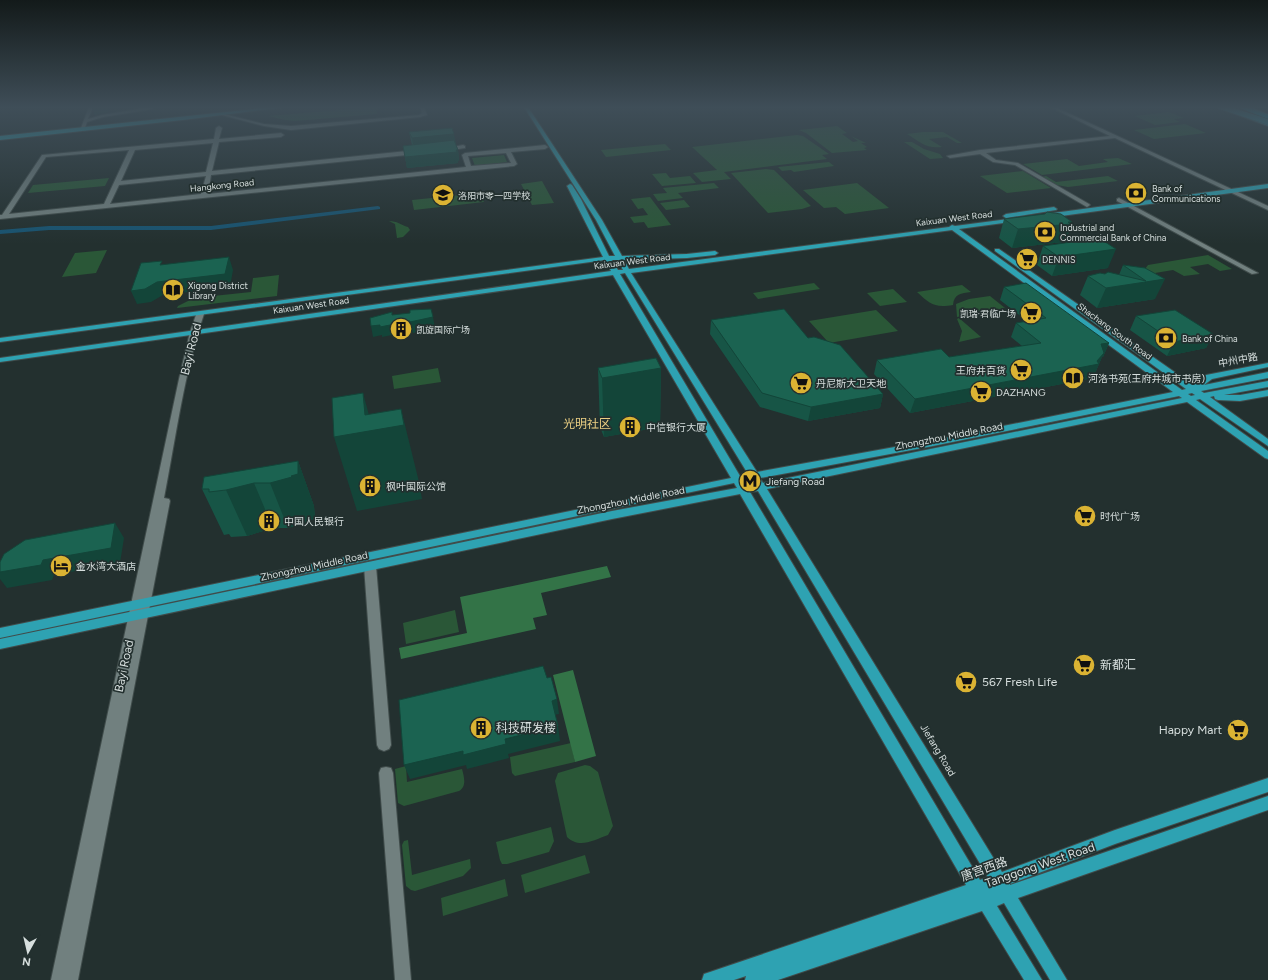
<svg xmlns="http://www.w3.org/2000/svg" width="1268" height="980" font-family="Figtree,'Noto Sans SC',sans-serif">
<rect width="100%" height="100%" fill="#23302f"/>
<path fill="#2a5737" d="M376,107L377,114L295,121L285,120L268,116Z
M1169,112L1184,118L1174,119L1180,122L1155,125L1135,116Z
M1185,124L1206,133L1154,139L1134,130Z
M837,126L847,133L842,134L853,142L858,141L851,136L866,143H861L867,147L864,148L867,150L832,153L806,133L799,130Z
M923,132H943L962,143H957L947,137L929,139L942,147C926,149 920,142 907,134Z
M797,135L803,136L829,154L822,155L827,159L724,172L731,179L702,182L693,173L717,170L692,147Z
M904,142H912L924,149L940,154L943,158L930,159Z
M665,144L671,150L606,157L601,150Z
M504,155L507,162L475,166L472,158Z
M1118,158L1132,164L1042,175L1023,164L1067,159L1079,166L1108,162L1103,159Z
M829,162L834,166L794,172L791,170L782,171L778,167Z
M766,169L774,170L811,206L802,209L768,213L731,173Z
M1023,171L1051,188L1007,193L980,176Z
M666,173L670,178L690,176L696,183L662,186L652,174Z
M1046,176L1056,182L1108,176L1118,181L1068,187L1057,185L1042,177Z
M109,178L105,186L28,193L33,185Z
M542,181L554,203L532,205L521,184Z
M714,183L719,188L678,193L683,198L658,201L653,194L667,193L663,188Z
M857,183L889,208L845,214L836,207L824,208L803,190Z
M480,193L484,202L414,210L412,200Z
M650,197L671,225L648,228L644,222L634,223L630,217L648,215L643,208L638,209L631,199Z
M684,200L690,207L666,210L660,203Z
M389,221C397,221 401,225 408,227L410,230L403,237L397,238L395,224Z
M107,250L96,273L62,277L75,253Z
M1208,255L1232,269L1220,271L1208,264L1190,267L1200,274L1184,276L1173,270L1155,273L1164,279L1145,269L1148,265Z
M279,275L277,296L177,308L178,306L194,298L251,292L253,278Z
M814,283L820,289L758,299L753,293Z
M962,285L971,292C961,293 954,294 953,305C934,308 930,304 917,292Z
M893,289L907,302L880,306L867,293Z
M990,296L1005,308L957,317L956,304L969,299Z
M876,310L898,331L829,343L809,321Z
M959,318L981,337L959,342L962,331L957,319Z
M438,368L441,382L394,389L392,376Z
M455,610L459,632L406,644L403,623Z
M571,743L575,762L515,776L512,773L510,757Z
M585,765L590,766L598,772L613,826L608,835C594,840 579,849 567,837L555,781L558,773Z
M406,766L407,782L462,769C464,777 467,786 459,791L404,806L398,803L395,769Z
M551,827L554,841L549,852L507,864H502L500,860L496,842Z
M408,840L412,875L470,859L471,868L463,876L415,891L411,890L406,886L402,845L404,841Z
M585,855L590,873L525,893L521,875Z
M505,879L508,896L443,916L441,898Z"/>
<path fill="#337347" d="M607,566L611,577L541,593L547,615L533,618L536,629L401,659L399,648L467,633L460,597Z
M573,670L596,756L575,762L553,675Z"/>
<g fill="none" stroke-linecap="round" stroke-linejoin="round">
<path fill="#185471" fill-rule="evenodd" d="M378,206L380,207V209L211,230H49L0,234V230L49,226H211Z"/>
<g stroke="#404c4b" stroke-width="2">
<path id="minor" d="M89,107H93L88,119L102,115L149,107H153V109L103,117L87,122L85,128H81Z
M420,107H424L427,115L420,117L291,130L264,126L218,114L220,113L264,124L291,126L419,115L422,113Z
M1050,107H1055L1268,206V210L1115,138L986,153L996,160L1018,163L1089,204L1090,205L1087,207L1015,165L993,162L980,154L950,158L947,156L980,150L1110,136Z
M219,126L222,128L219,139L281,133L284,135L281,137L219,142L212,171L417,150L420,152L417,154L211,175L208,194L466,167L462,155L465,153L545,145L548,147L545,149L511,152L517,164L514,166L0,219V215H2L42,155L214,139L216,128ZM213,143L206,172L121,181L135,150ZM129,150L104,204L9,214L46,157ZM506,153L511,163L471,166L468,156ZM206,176L201,194L110,204L119,185Z
M463,145L465,146V148L445,151L442,149Z
M1119,198L1256,272L1258,273L1252,274L1117,201V199Z
M197,312H200L204,314C184,373 176,437 164,498L169,499L170,501L78,980H51L179,379L190,332Z
M370,562L374,563L376,566L391,745L389,749L384,751L379,749L377,745L364,566L366,563Z
M386,767L391,768L393,773L411,980H395L379,773L381,768Z"/>
</g>
<g stroke="#404c4b" stroke-width="2">
<path id="major" d="M273,107H285L183,120L0,140V136Z
M524,107H528L602,220L622,256L687,254L715,251L718,253L715,255L687,258L624,260L629,269L949,227L952,225L955,226L1016,218L1018,219V221L959,229L1182,390L1186,389L995,251V249H999L1193,385L1206,375L1268,363V367L1212,379L1204,385L1268,372V378L1201,391L1204,393L1268,381V387L1224,395H1240L1268,390V396L1240,401L1218,400L1215,399L1214,396L1210,397L1268,439V446L1200,399L1196,400L1268,451V459L1265,458L1187,402L767,489L1002,872L1115,830L1268,778V792L1115,844L1010,884V885L1268,796V810L1018,898L1067,980H1050L1004,903L997,906L1042,980H1024L982,911L778,980H745L746,976L734,980H702L704,974L710,972L966,885L740,494L612,519L0,649V639L612,511L737,488L734,483L0,638V628L731,478L613,275L0,362V358L611,271L605,260L0,342V338L603,257L567,186L570,184L572,185L581,199L609,256H615L596,220ZM952,230L1173,392L928,441L757,472L631,273ZM612,260H617L623,270H618ZM625,273L748,474L740,476L620,274ZM1192,393L1195,395L1191,396L1188,394ZM1179,396L1182,398L763,483L760,478L928,447ZM751,480L754,485L746,486L743,481ZM758,491L988,877L980,880L750,492Z
M1216,107H1222L1268,123V126Z
M1244,107H1250L1268,114V117Z
M1268,184V188L1046,218L1043,216L1046,214Z
M1054,207L1057,209L1056,210L1006,218L1003,216L1006,214Z"/>
</g>
<g stroke="#404c4b" stroke-width="2">
<path id="highway" d="M1237,107H1245L1268,115V119Z"/>
</g>
<use href="#minor" fill="#71807f" fill-rule="evenodd"/>
<use href="#major" fill="#2ea2b2" fill-rule="evenodd"/>
<use href="#highway" fill="#02b9d4" fill-rule="evenodd"/>
<g stroke="#404c4b" stroke-width="6" stroke-linecap="butt">
<path id="major-bridge" d="M1222,107L1268,122"/>
</g>
<use href="#major-bridge" stroke="#2ea2b2" stroke-width="5.5"/>
</g>
<path fill="#175546" d="M409,132L456,144L458,150L459,161H458V163L407,168L403,146L412,145Z
M1004,219L1072,222L1066,240H1063V242L1012,248L999,238Z
M1043,246L1108,268L1052,276L1037,265Z
M1123,265L1145,268L1155,299L1097,308L1080,295L1088,276L1105,274L1119,275Z
M1004,287L1109,343L1103,357H1102L1093,378L910,413L874,374L877,360L949,357L1022,346L1011,337L1016,323L1027,321L1000,300Z
M1136,316L1213,334L1206,348L1167,356L1130,330Z
M711,320L808,338L883,394L880,408L808,421L760,407L710,334Z
M598,368H661L660,427L604,437L600,427Z
M298,461L314,506L315,519L308,520V522L288,528H273L247,536L231,537L229,534L224,535L202,489Z"/>
<path fill="#134539" d="M91,107H110L108,112L95,115Z
M454,134L456,144L414,149L412,138Z
M458,150L459,161H458V163L407,168L405,157Z
M1072,222L1066,240H1063V242L1012,248L1018,229Z
M1116,249L1108,268L1052,276L1059,257Z
M229,257L233,270L230,287L163,295L151,302L137,304L131,291Z
M1165,279L1155,299L1097,308L1106,288Z
M433,317L435,328L413,333L412,331L382,337V335L373,337L371,326L394,324L410,321Z
M1213,334L1206,348L1167,356L1174,342Z
M1109,343L1103,357H1102L1093,378L910,413L915,399L1101,344Z
M661,368L660,427L604,437L602,378Z
M363,393L373,430L401,409L419,482L422,499L357,511L334,437L365,415Z
M883,394L880,408L808,421L811,407Z
M298,461L314,506L315,519L308,520V522L288,528L270,483L291,476Z
M254,483L273,528L247,536L226,490Z
M115,523L124,538L120,563L54,575L52,580L7,588L0,579V572L43,560Z
M557,699L559,714L553,715L552,701Z
M558,726L560,741L508,754L509,758L467,769L466,765L410,779L404,765Z"/>
<path fill="#1b6351" stroke="#134539" d="M452,128L454,134L412,138L409,132Z
M454,140L458,150H456L457,152L405,157L403,146Z
M1047,212L1061,214L1072,222H1068L1070,224L1018,229L1004,219L1045,214Z
M1088,238L1102,240L1116,249L1059,257L1043,246L1086,240Z
M229,257L225,274L157,282L145,289L131,291L141,263L162,261L160,265Z
M1123,265L1145,268L1165,279L1106,288L1088,276L1100,273L1105,274L1108,272L1146,281Z
M1026,283L1109,343L1101,344L1104,353L1097,361L1099,364L915,399L877,360L941,349L949,357L1041,343L1016,323L1046,318L1004,287Z
M431,309L433,317L410,322V321L380,327V325L371,326L370,318L392,312V315L410,313V310Z
M784,309L808,338L814,337L840,345L883,394L811,407L762,393L711,320Z
M1175,310L1213,334L1174,342L1136,316Z
M656,358L661,368L602,378L598,368Z
M363,393L365,415L401,409L404,425L334,437L332,398Z
M298,461V474L291,476L292,477L270,483H254L226,490L209,492V489H202L204,477Z
M115,523L111,548L43,560L41,565L0,572V562L4,554L25,540Z
M543,666L547,678L551,677L557,699L552,701L558,726L505,739L506,744L463,755V751L404,765L399,700Z"/>
<linearGradient id="sky" x2="0" y2="1"><stop stop-color="#131a1a"/><stop offset="0.44" stop-color="#3f4e58"/><stop offset="1" stop-color="#3f4e58" stop-opacity="0"/></linearGradient>
<rect width="1268" height="244" fill="url(#sky)"/>
<defs>
<g id="bank-disc" transform="scale(1.15)"><circle r="9.5" fill="#dbb333" stroke="#23302f"/><path d="M-6-4H6V4H-6ZM0-2.3a2.3 2.3 0 1 0 0 4.6a2.3 2.3 0 1 0 0-4.6Z" fill="#111"/></g>
<g id="school-disc" transform="scale(1.15)"><circle r="9.5" fill="#dbb333" stroke="#23302f"/><path d="M0-5L7-2L0 1L-7-2ZM-4 1L0 2.5L4 1V4Q0 6-4 4Z" fill="#111"/></g>
<g id="supermarket-disc" transform="scale(1.15)"><circle r="9.5" fill="#dbb333" stroke="#23302f"/><path d="M-6-5.5h2.5l.6 2H6L4.5 2H-2.5L-4.4-4H-6ZM-1.5 3.2a1.3 1.3 0 1 0 .1 0ZM3 3.2a1.3 1.3 0 1 0 .1 0Z" fill="#111"/></g>
<g id="library-disc" transform="scale(1.15)"><circle r="9.5" fill="#dbb333" stroke="#23302f"/><path d="M-6-4Q-3-5.5-.7-3.5V5Q-3 3-6 4ZM6-4Q3-5.5 .7-3.5V5Q3 3 6 4Z" fill="#111"/></g>
<g id="building-disc" transform="scale(1.15)"><circle r="9.5" fill="#dbb333" stroke="#23302f"/><path d="M-4-6H4V6H1V3H-1V6H-4ZM-2.5-4.3h1.7v1.8h-1.7ZM.8-4.3h1.7v1.8H.8ZM-2.5-1h1.7V.8h-1.7ZM.8-1h1.7V.8H.8Z" fill="#111"/></g>
<g id="metro-disc" transform="scale(1.15)"><circle r="9.5" fill="#dbb333" stroke="#23302f"/><path d="M-5.5 5V-5H-3L0 0L3-5H5.5V5H3V-.5L0 4L-3-.5V5Z" fill="#111"/></g>
<g id="hotel-disc" transform="scale(1.15)"><circle r="9.5" fill="#dbb333" stroke="#23302f"/><path d="M-6-4.5h1.5V1H6V5H4.5V3h-9V5H-6ZM-4 0a1.8 1.8 0 1 1 3.6 0ZM.5 0V-2.5h3Q6-2.5 6 0Z" fill="#111"/></g>
</defs>
<g fill-rule="evenodd">
<use href="#bank-disc" x="1136" y="193"/>
<use href="#school-disc" x="443" y="195"/>
<use href="#bank-disc" x="1045" y="232"/>
<use href="#supermarket-disc" x="1027" y="259"/>
<use href="#library-disc" x="173" y="290"/>
<use href="#supermarket-disc" x="1031" y="313"/>
<use href="#building-disc" x="401" y="329"/>
<use href="#bank-disc" x="1166" y="338"/>
<use href="#supermarket-disc" x="1021" y="370"/>
<use href="#library-disc" x="1073" y="378"/>
<use href="#supermarket-disc" x="801" y="383"/>
<use href="#supermarket-disc" x="981" y="392"/>
<use href="#building-disc" x="630" y="427"/>
<use href="#metro-disc" x="750" y="481"/>
<use href="#building-disc" x="370" y="486"/>
<use href="#supermarket-disc" x="1085" y="516"/>
<use href="#building-disc" x="269" y="521"/>
<use href="#hotel-disc" x="61" y="566"/>
<use href="#supermarket-disc" x="1084" y="665"/>
<use href="#supermarket-disc" x="966" y="682"/>
<use href="#building-disc" x="481" y="728"/>
<use href="#supermarket-disc" x="1238" y="730"/>
</g>
<g text-anchor="middle" dominant-baseline="central" stroke-width="3.5" stroke-linejoin="round" paint-order="stroke">
<g font-size="9" fill="#d7dfde" stroke="#23302f">
<text transform="translate(222 185) rotate(-6)">Hangkong Road</text>
<text transform="translate(954 218) rotate(-7)">Kaixuan West Road</text>
<text transform="translate(632 261) rotate(-7)">Kaixuan West Road</text>
<text transform="translate(311 305) rotate(-8)">Kaixuan West Road</text>
<text transform="translate(1115 331) rotate(36)">Shachang South Road</text>
</g>
<g font-size="9" fill="#d7dfde" stroke="#23302f" text-anchor="start">
<text x="1152" y="188">Bank of<tspan x="1152" dy="10">Communications</tspan></text>
<text x="458" y="195">洛阳市零一四学校</text>
<text x="1060" y="227">Industrial and<tspan x="1060" dy="10">Commercial Bank of China</tspan></text>
<text x="1042" y="259">DENNIS</text>
<text x="188" y="285">Xigong District<tspan x="188" dy="10">Library</tspan></text>
<text x="1016" y="313" text-anchor="end">凯瑞·君临广场</text>
<text x="416" y="329">凯旋国际广场</text>
<text x="1182" y="338">Bank of China</text>
</g>
<g font-size="10" fill="#d7dfde" stroke="#23302f">
<text transform="translate(1238 360) rotate(-11)">中州中路</text>
<text transform="translate(949 436) rotate(-11)">Zhongzhou Middle Road</text>
<text transform="translate(631 500) rotate(-11)">Zhongzhou Middle Road</text>
<text transform="translate(314 566) rotate(-12)">Zhongzhou Middle Road</text>
<text transform="translate(938 750) rotate(59)">Jiefang Road</text>
</g>
<g font-size="10" fill="#d7dfde" stroke="#23302f" text-anchor="start">
<text x="1006" y="370" text-anchor="end">王府井百货</text>
<text x="1088" y="378">河洛书苑(王府井城市书房)</text>
<text x="816" y="383">丹尼斯大卫天地</text>
<text x="996" y="392">DAZHANG</text>
<text x="646" y="427">中信银行大厦</text>
<text x="766" y="481">Jiefang Road</text>
<text x="386" y="486">枫叶国际公馆</text>
<text x="1100" y="516">时代广场</text>
<text x="284" y="521">中国人民银行</text>
<text x="76" y="566">金水湾大酒店</text>
</g>
<g font-size="12" fill="#d7dfde" stroke="#23302f">
<text transform="translate(191 349) rotate(-76)">Bayi Road</text>
<text transform="translate(124 666) rotate(-78)">Bayi Road</text>
<text transform="translate(1040 865) rotate(-19)">Tanggong West Road</text>
<text transform="translate(984 869) rotate(-20)">唐宫西路</text>
</g>
<g font-size="12" fill="#ebcf83" stroke="#23302f">
<text x="587" y="424">光明社区</text>
</g>
<g font-size="12" fill="#d7dfde" stroke="#23302f" text-anchor="start">
<text x="1100" y="665">新都汇</text>
<text x="982" y="682">567 Fresh Life</text>
<text x="496" y="728">科技研发楼</text>
<text x="1222" y="730" text-anchor="end">Happy Mart</text>
</g>
</g>
<g transform="translate(28 952) rotate(188)" stroke="#23302f" stroke-width="3" paint-order="stroke">
<path d="M0-3L7 15L0 10L-7 15Z" fill="#d7dfde"/>
<text y="-6" font-size="11" font-weight="bold" text-anchor="middle" fill="#d7dfde">N</text>
</g>
</svg>
